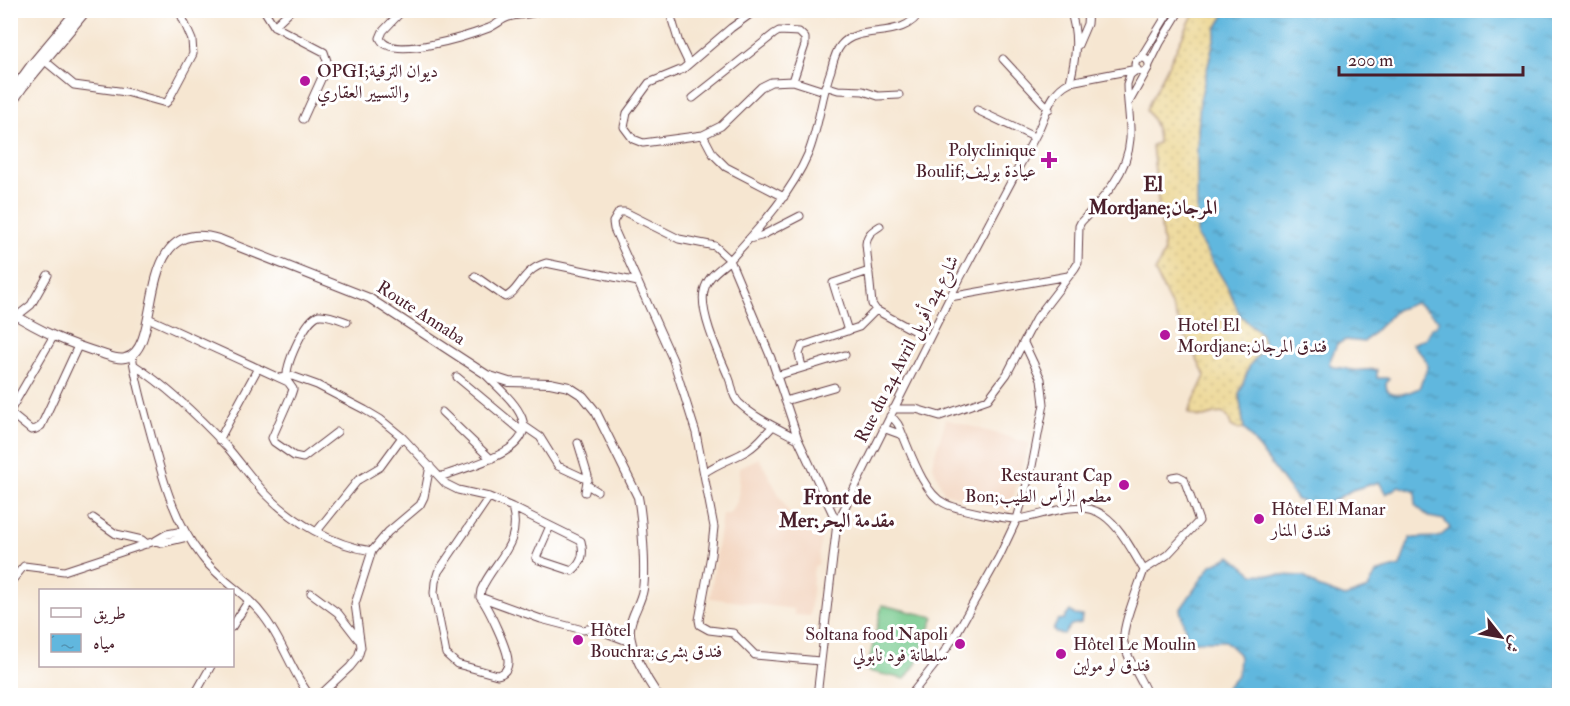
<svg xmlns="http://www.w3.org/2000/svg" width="1570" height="706" font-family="'IM FELL Double Pica',Amiri,serif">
<defs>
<pattern id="sand-dots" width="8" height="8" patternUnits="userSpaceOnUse" patternTransform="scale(1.5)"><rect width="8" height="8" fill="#eeda9e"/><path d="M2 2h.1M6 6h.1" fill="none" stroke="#cebb88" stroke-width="1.8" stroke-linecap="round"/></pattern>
<pattern id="water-ripples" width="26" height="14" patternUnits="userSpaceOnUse" patternTransform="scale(1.5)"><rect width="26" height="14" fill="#61b7de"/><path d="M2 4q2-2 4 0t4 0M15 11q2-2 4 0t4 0" fill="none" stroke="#5294b4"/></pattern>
</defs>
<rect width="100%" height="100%" fill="#fff"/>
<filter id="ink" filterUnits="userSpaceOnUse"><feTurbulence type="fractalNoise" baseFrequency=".0167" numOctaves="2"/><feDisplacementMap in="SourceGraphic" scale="12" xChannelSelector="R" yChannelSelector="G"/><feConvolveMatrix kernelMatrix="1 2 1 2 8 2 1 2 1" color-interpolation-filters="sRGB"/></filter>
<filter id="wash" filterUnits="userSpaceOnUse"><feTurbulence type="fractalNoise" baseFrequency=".008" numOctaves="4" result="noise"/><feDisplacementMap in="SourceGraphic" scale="24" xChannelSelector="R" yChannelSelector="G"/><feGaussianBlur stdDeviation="1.35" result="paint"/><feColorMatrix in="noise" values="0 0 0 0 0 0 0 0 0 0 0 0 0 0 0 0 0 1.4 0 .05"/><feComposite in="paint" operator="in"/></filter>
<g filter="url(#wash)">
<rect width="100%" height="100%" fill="#f6e6d1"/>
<path fill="#f3d4be" d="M946,419L1029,443L1009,512L944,493L932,464Z
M759,458L795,524L823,526L818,564L814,567L810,616L794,615V609L710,598L722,514H729L738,500L740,467Z"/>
<path fill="#75c98c" stroke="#60745c" stroke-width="1.5" d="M882,605L934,617L916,664L905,679L867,671Z"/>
<path fill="url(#sand-dots)" stroke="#9c7c64" stroke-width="1.5" d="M1195,11H1227L1217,27L1200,100L1197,150L1198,187L1227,286L1240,314L1260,333L1265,346L1250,365L1239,394L1244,428L1237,429L1231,426C1227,406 1216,415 1203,417C1198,417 1192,415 1188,413L1205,376L1155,272L1164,253L1152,145L1158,143C1158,129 1154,121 1146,110Z"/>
<path fill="url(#water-ripples)" stroke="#566b84" stroke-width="1.5" fill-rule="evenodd" d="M1227,10L1559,11V695H1220L1238,674L1239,654L1225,641H1188L1180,610L1211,565L1231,556L1253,574L1304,576L1318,587L1345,597L1368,589L1376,573L1400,566L1410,538L1439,537L1450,528L1444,520L1429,517L1415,505L1416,492L1399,486L1386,494L1379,482L1352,490L1331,502L1313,504L1297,500L1244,428L1239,394L1250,365L1265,346L1260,333L1240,315L1227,286L1197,236V150L1200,100L1217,27ZM1415,303C1425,307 1430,314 1439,320L1436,326L1431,328L1426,338L1412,344C1432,365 1430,362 1419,388C1408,393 1398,398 1387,390L1386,384L1389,378H1377V370C1367,368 1359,372 1352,370C1345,369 1340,367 1333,367L1329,363L1337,344L1346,340L1364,342L1396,310Z
M1070,611L1075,615L1082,616L1081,623L1071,625L1064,634L1056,633L1053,630L1058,620L1064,619Z"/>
</g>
<g filter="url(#ink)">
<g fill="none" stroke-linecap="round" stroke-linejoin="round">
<g stroke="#643d44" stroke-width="9">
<path id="minor" d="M264,10L274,26L324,52L328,64L303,119
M403,10L383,31L380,38C389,62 471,35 489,28C496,25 502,19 509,17C520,13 530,16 541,10
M669,10L679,43L689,64
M756,10L731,28L683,69L649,83L627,113L624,127L633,139L643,143L703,135L713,154L726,167L784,197
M1070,10C1079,35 1076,57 1070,82
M1005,11L1008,10
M274,26L291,10
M1078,45L1087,24L1088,10
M1135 65a7 7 0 1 1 14 0a7 7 0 1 1-14 0Z
M1003,59L1049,109
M1140,59L1170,10
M45,61L74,85L126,92L166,103L168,101L193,54L192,40L179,10
M1149,65L1160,43L1180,10
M825,86L838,90L863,91L878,96L899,95
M693,98L774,34L779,31L799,32L805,38V45L793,81
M1129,102L1147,70
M977,110L1034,137
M703,135L721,126L761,87L771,82L793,81L824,91
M880,226C872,231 867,234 866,244L872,304L876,310L929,339
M749,239L761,236L800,216
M475,276L505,297C519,293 521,270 546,263L638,282
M950,297L1068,276
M17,316L31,305L48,275
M148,318L288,382L293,389L291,395L272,438L274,442L294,456L303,458L337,432
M848,331L833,283L869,271
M132,355C136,381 143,406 150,431C162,476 173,520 202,557C219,580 247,593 264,617C283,641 291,671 310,696
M134,365C168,387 199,417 227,447C240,462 251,478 265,493C293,522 332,545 372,551L388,532L420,505L424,497L430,466
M802,367L799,354L802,346L859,327L876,310
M287,375C287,362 306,318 319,315C328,314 339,319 347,322
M776,376L845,355
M457,377L523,432
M280,378L292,376L317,385L365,410L380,419L402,437L446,484L458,490L489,497L512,507C523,545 494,560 481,590L480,597C488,607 509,651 508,662C508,669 504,674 497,675L457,664L446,654L434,593L435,582L438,572L489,497
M785,401L834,387
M893,409H916L940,416L988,399L1007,374L1035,320L1075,268L1078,263L1079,226L1081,222C1103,199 1128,172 1130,139C1131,121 1127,102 1127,84L1130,75L1135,71
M10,411L53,337
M442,412L491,459
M10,413L31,430L36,429L41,426L78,346
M890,416C899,422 900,429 904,438C912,457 925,494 944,503C954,509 1009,520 1019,519C1047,515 1077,498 1103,515C1121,527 1133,553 1144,570
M524,426L540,437L558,466L588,480
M883,428L902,435
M798,439C778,428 756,419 739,403C731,395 733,387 729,378C720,357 699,313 704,291C707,276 720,269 730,260L715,246L679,239L625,212H619L613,222L614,229L673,360L696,433L714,527L711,555L699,620L700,625L709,630L733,633L755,655L820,661
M219,440L258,368
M578,443L588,476L585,492
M704,473C719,462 734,459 748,450C758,444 765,434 773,426
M440,477C461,468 536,453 522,418C515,401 498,388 486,375
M587,485L597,491
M827,502L849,498
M512,507L581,541C584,553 583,562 572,571L539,560L536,558L550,526
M93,518L116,534L142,540L147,544
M837,523L798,439L771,358L730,260C759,228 791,194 808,154C819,127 821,97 831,70C833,62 835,52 841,45C859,23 904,42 921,10
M317,531L358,480L380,467L402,437
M155,541L162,543L187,537
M1144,570C1138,588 1121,627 1124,643C1128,662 1141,678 1148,696
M1144,570L1167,555L1199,521L1184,479L1178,476L1172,477
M10,583L24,566L64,571L155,541L167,534L183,531
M311,593L338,613L358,639
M480,597L541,619L583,630L593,628L630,642
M232,627L249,600
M994,694L996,696
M194,696L211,666
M319,696L350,667L358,657L361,647L355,604L372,551
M817,696L837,523L950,297L1038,131C1047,112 1050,92 1070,82L1137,69
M910,696L940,658L956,634L999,557L1017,519L1032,466L1044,404L1041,379L1024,343"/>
</g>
<g stroke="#643d44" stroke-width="10">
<path id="major" d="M10,94L31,65L77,10
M10,106L23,87L87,10
M10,312C42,332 67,343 103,354C109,356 118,360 125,358C166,350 131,213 219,239L369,298L487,375L509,382L550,383L569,387L583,396L596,412L638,497C642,517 646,570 643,589C641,603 631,615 630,628C628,647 647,680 658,696"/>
</g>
<use href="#minor" stroke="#fff" stroke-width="7"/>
<use href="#major" stroke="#fff" stroke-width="8"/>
</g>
</g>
<g fill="#b5179e" stroke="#fff" stroke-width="2">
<circle cx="305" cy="81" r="6"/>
<path d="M1046 151h6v6h6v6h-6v6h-6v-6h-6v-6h6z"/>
<circle cx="1165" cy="335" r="6"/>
<circle cx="1124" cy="485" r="6"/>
<circle cx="1259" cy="519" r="6"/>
<circle cx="578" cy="640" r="6"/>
<circle cx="960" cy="644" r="6"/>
<circle cx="1061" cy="654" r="6"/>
</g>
<g text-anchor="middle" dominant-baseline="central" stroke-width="6" stroke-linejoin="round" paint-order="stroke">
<g font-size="18" fill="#4a1f2b" stroke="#fff" text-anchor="start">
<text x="317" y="71">OPGI;ديوان الترقية<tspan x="317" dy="21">والتسيير العقاري</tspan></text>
<text x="1036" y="150" text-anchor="end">Polyclinique<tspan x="1036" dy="21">Boulif;عيادة بوليف</tspan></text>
<text x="1177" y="325">Hotel El<tspan x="1177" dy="21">Mordjane;فندق المرجان</tspan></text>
<text x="1112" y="475" text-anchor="end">Restaurant Cap<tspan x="1112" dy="21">Bon;مطعم الرأس الطيب</tspan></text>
<text x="1271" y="509">Hôtel El Manar<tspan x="1271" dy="21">فندق المنار</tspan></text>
<text x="590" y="630">Hôtel<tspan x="590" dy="21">Bouchra;فندق بشرى</tspan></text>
<text x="948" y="634" text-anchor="end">Soltana food Napoli<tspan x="948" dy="21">سلطانة فود نابولي</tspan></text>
<text x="1073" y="644">Hôtel Le Moulin<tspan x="1073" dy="21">فندق لو مولين</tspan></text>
</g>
<g font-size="18" fill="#4a1f2b" stroke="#fff">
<text transform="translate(421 313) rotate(33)">Route Annaba</text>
<text transform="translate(907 349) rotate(-63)">Rue du 24 Avril شارع 24 أفريل</text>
</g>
<g font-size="20" font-weight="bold" fill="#4a1f2b" stroke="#fff">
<text x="1153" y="184">El<tspan x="1153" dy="23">Mordjane;المرجان</tspan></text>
<text x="837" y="497">Front de<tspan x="837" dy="23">Mer;مقدمة البحر</tspan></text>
</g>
</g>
<rect width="1570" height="706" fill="none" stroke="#fff" stroke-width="36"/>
<rect x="39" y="589" width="195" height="78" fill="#ffffff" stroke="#b7a5aa" stroke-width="1.5"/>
<rect x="51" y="608" width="30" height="9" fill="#ffffff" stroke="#b7a5aa" stroke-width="1.5"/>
<text x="93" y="619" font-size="18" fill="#4a1f2b">طريق</text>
<rect x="51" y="634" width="30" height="18" fill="url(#water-ripples)" stroke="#b7a5aa" stroke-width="1.5"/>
<text x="93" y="649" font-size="18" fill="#4a1f2b">مياه</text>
<g transform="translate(1501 637) rotate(121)" stroke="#ffffff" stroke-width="4.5" paint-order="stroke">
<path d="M0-4.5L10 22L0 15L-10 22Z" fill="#4a1f2b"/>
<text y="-9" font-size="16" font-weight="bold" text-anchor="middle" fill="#4a1f2b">ش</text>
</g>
<path d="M1339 66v9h184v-9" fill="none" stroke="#4a1f2b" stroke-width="3"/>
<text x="1348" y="66" font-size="18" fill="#4a1f2b" stroke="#ffffff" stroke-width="4.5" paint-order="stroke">200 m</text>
</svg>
